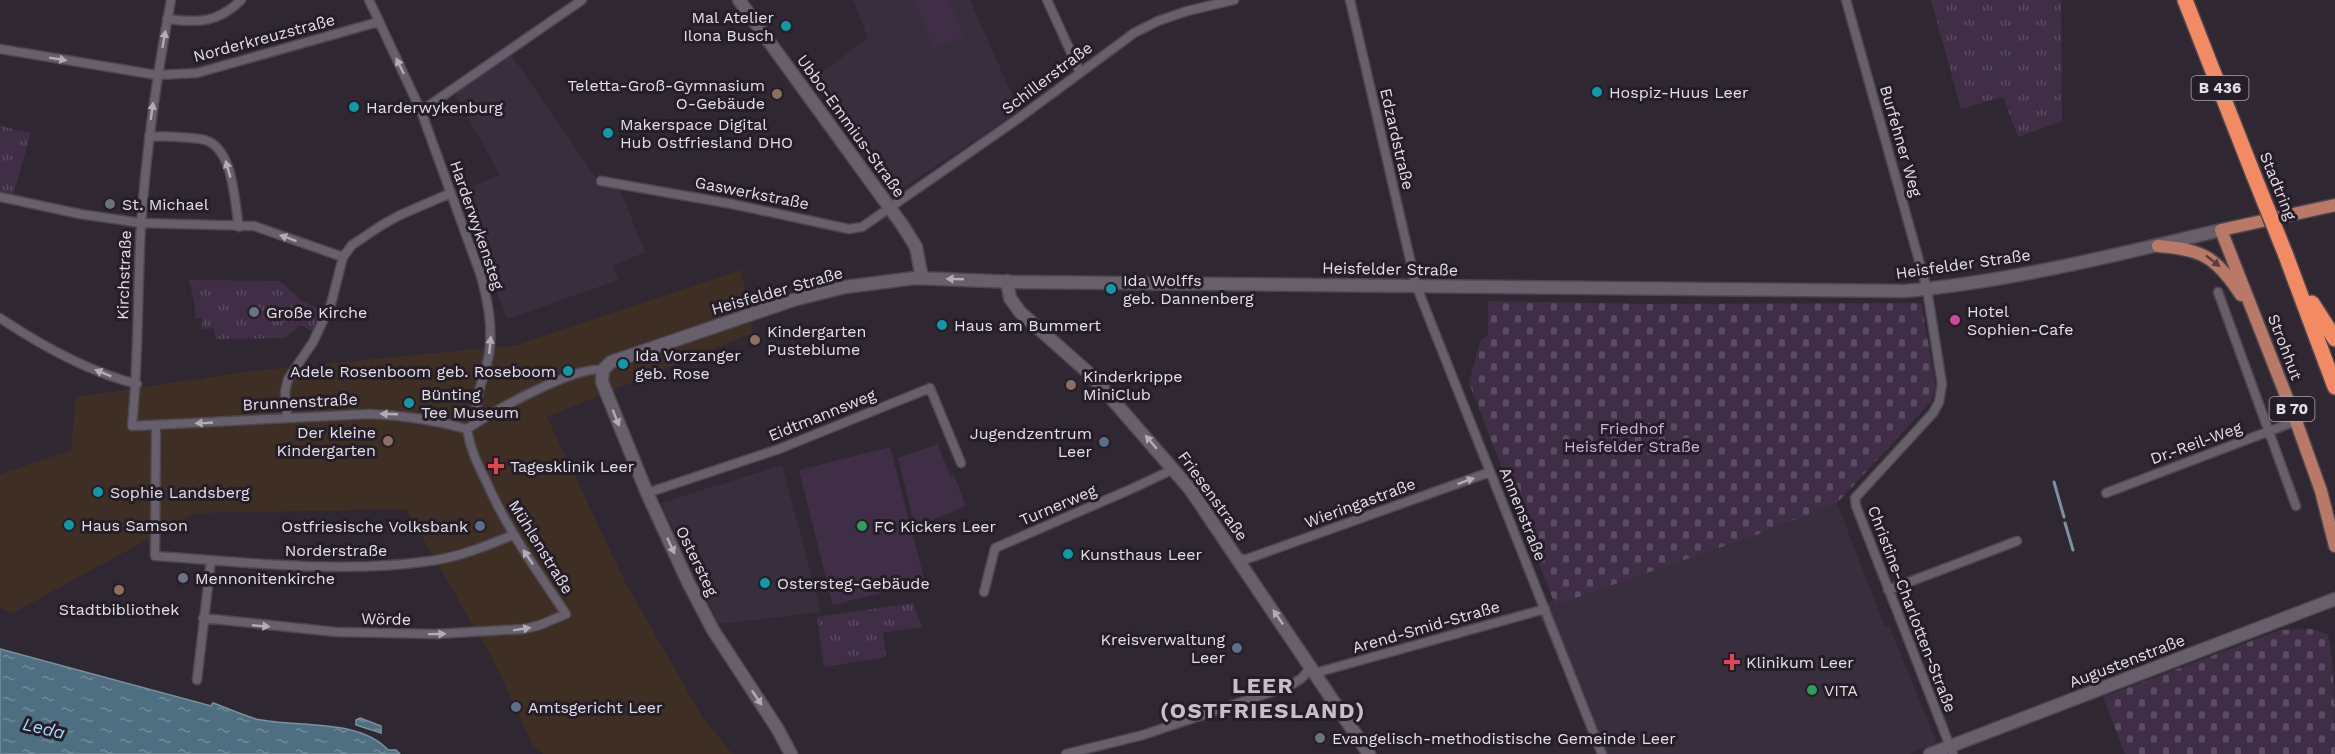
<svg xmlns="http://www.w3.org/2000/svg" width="2335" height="754" font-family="'Work Sans',sans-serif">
<defs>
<pattern id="grass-tufts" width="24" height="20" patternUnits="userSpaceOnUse" patternTransform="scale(1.5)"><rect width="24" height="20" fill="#3f2e46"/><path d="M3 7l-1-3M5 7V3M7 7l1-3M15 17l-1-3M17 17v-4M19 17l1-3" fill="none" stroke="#5b4c61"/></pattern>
<pattern id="cemetery-stones" width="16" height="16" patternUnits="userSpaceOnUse" patternTransform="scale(1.5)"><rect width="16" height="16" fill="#3f2e46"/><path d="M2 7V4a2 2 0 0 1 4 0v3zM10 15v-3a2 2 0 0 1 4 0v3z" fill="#5b4c61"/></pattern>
<pattern id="water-ripples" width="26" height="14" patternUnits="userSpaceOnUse" patternTransform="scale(1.5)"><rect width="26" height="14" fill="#4e6f81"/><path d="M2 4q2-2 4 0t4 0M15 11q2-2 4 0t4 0" fill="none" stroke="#708a99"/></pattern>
</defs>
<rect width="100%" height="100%" fill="#2f2832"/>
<path fill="#3f2e24" d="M741,270L753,333L547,417L626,584L704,720L733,754H543L532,744L496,665L406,509L196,513L11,614L0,607V474L71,450L76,397L252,371L517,345Z"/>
<path fill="#392e3e" d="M853,0H970L1019,111L901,189L816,77L868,38Z
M510,53L600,184L619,187L645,252L613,266L618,280L507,319L461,191L500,175L454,92Z
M782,465L821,612L719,624L661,503Z
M1837,503L1885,627L1889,626L1937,743L1909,754H1600L1535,607L1710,548L1756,535Z"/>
<path fill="url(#grass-tufts)" d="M1931,0H2061L2062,121L2018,137L2003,97L1961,109Z
M0,126L31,133L13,195L0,194Z
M189,280L280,281L302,301L324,312L315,332L300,325L285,338L216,339L214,328L202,329V318H195V306Z
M913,603L922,627L883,633L886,657L824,667L817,617Z"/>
<path fill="url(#cemetery-stones)" d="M1488,301L1655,304L1921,303L1936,387L1931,402L1837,503L1756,535L1555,605L1469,383L1480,341L1488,335Z
M2311,629L2328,634C2335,672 2335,714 2335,754H2125L2103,697L2280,630Z"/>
<path fill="#3f2e46" d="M913,0H949L964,36L934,49Z
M938,444L950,476L954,475L966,506L915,527L898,458Z
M890,447L925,582L833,605L799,470Z"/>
<path fill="url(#water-ripples)" stroke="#7b919f" stroke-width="1.5" d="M0,649L211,706L213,703C227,708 242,715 256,719C296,728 359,718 388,750H396L400,754H0Z
M360,718L381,726V733L356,725V720Z"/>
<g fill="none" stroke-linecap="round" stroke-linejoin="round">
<path stroke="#7b919f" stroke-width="3" d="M2054,482L2064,517
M2065,523L2073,550"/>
<g stroke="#4c474f" stroke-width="11">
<path id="street" d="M171,0C157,75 146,150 141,226C137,292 139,359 132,426L369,414C403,415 434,420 467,429
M369,0L421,111L481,276C488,302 493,327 489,354C485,377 473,398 477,422
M1047,0L1080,72
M1350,0L1416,285L1602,754
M1846,0L1927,289L1942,384L1939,402L1933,413L1855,498L1856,506L1953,754
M167,19C198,23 218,23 241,0
M0,49L157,75L197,73L378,22
M421,111L582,0
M149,136C167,137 187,136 205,140C234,149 234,201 239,227
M601,181L732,204L849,229L862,227L1019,118L1134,33L1158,21L1187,11L1234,0
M0,197L80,214L141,223L254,226L343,257
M2218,292L2296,506
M0,318C42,346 88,372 137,384
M287,418L285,392L288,379L313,342L331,304L343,257L352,245L382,225L400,215L451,193
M156,425L155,556C247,562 339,574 430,561C459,557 486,546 513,535
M467,429C492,412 575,365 603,370
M647,493L779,449L930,388L961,463
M2106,493L2296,421
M1239,559H1247L1490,472
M1888,590L2017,541
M984,592L995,548L1129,490L1174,469
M203,618L336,632L436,634L524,629L540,625L566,614C537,571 507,529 486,481C477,463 470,449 467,429
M1315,673L1545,609
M197,680L211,560
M1066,754L1143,735L1283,688C1296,682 1304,680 1310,666"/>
</g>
<g stroke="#4c474f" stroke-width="15">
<path id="secondary" d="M739,0L903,226L916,247L922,278
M1007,281L1010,298L1020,312L1092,376L1190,489L1369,754
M791,754L777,728L713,630L688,582L647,493L602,382L603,370L611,362L793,300L845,287L915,278L1015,282L1905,291C2011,281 2117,255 2221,230
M1930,754L2335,599"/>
</g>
<g stroke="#4c474f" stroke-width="15">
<path id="primary" d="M2335,205L2221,230L2296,421L2321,491L2335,546
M2158,246C2203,249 2217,258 2241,295"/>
</g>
<g stroke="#4c474f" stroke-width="18">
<path id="highway" d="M2185,0L2254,176
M2285,253L2335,387
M2312,303L2335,339"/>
</g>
<use href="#street" stroke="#675f6b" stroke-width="8"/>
<use href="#secondary" stroke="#675f6b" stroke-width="12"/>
<use href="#primary" stroke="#ba7966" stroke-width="12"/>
<use href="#highway" stroke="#f28a63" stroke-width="15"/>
<g stroke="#4c474f" stroke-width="18" stroke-linecap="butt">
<path id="highway-bridge" d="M2254,176L2285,253"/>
</g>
<use href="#highway-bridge" stroke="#f28a63" stroke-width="15"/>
</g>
<defs><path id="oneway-solid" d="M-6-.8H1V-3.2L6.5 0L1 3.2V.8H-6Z" transform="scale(1.5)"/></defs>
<g fill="#b1acb5">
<use href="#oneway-solid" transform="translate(164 39) rotate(-80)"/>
<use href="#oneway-solid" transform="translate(58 59) rotate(9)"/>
<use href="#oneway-solid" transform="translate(400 66) rotate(-116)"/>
<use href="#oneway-solid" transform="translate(152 111) rotate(-82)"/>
<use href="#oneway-solid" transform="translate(228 169) rotate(-106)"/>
<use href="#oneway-solid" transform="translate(288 238) rotate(-160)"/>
<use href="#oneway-solid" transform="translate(955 279) rotate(-178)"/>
<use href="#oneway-solid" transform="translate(490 345) rotate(-85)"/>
<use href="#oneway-solid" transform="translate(103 373) rotate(-158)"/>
<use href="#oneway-solid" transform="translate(389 414) rotate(-178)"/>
<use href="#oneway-solid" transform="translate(616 418) rotate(68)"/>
<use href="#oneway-solid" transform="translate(204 423) rotate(177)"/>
<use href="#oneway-solid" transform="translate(1151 442) rotate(-130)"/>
<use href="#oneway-solid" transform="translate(1466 481) rotate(-20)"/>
<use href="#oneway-solid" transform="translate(671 546) rotate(65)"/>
<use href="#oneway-solid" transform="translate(528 557) rotate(-124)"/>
<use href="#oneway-solid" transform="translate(1278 617) rotate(-124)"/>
<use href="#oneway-solid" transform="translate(261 626) rotate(5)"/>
<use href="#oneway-solid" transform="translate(522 629) rotate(-9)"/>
<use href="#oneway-solid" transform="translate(437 634) rotate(-1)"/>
<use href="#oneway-solid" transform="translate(757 698) rotate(56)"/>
</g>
<use fill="#593e3e" href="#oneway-solid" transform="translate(2213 261) rotate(38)"/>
<g fill="#0f9aa8" stroke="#251e28" stroke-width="2">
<circle cx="786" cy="26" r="6"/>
<circle cx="1597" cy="92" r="6"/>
<circle cx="354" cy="107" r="6"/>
<circle cx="608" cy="133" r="6"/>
<circle cx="1111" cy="289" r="6"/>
<circle cx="942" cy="325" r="6"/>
<circle cx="623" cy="364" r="6"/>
<circle cx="568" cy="371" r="6"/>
<circle cx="409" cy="403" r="6"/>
<circle cx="98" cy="492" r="6"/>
<circle cx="69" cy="525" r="6"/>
<circle cx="1068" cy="554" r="6"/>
<circle cx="765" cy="583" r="6"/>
</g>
<g fill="#8d6e63" stroke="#251e28" stroke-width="2">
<circle cx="777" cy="94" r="6"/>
<circle cx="755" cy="340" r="6"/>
<circle cx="1071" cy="385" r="6"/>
<circle cx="388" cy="441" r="6"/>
<circle cx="119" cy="590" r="6"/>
</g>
<g fill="#6b7280" stroke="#251e28" stroke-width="2">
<circle cx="110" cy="204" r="6"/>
<circle cx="254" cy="312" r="6"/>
<circle cx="183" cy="578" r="6"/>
<circle cx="1320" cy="738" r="6"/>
</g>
<circle fill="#d1479c" stroke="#251e28" stroke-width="2" cx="1955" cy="320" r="6"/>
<g fill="#5c6f8a" stroke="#251e28" stroke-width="2">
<circle cx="1104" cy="442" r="6"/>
<circle cx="480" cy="526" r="6"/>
<circle cx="1237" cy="648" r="6"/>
<circle cx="516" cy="707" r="6"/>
</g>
<g fill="#e0444e" stroke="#251e28" stroke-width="2">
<path d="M493 457h6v6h6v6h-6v6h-6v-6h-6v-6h6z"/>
<path d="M1729 653h6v6h6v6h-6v6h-6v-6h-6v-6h6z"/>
</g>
<g fill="#2e9e5b" stroke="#251e28" stroke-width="2">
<circle cx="862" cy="526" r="6"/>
<circle cx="1812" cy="690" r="6"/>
</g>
<g text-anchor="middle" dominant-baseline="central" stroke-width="6" stroke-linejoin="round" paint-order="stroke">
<g fill="#251e28" stroke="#aaa5ad" stroke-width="1.5">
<rect x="2191.5" y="76" width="57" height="24" rx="4.5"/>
<rect x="2269.5" y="397" width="45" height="24" rx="4.5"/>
</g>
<g font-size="15" font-weight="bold" fill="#e3dfe6">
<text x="2220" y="88">B 436</text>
<text x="2292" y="409">B 70</text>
</g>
<g font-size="16" fill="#e3dfe6" stroke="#251e28" text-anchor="start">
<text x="774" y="17" text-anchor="end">Mal Atelier<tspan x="774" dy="18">Ilona Busch</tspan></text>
<text x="765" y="85" text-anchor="end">Teletta-Groß-Gymnasium<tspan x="765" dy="18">O-Gebäude</tspan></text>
<text x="1609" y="92">Hospiz-Huus Leer</text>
<text x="366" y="107">Harderwykenburg</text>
<text x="620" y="124">Makerspace Digital<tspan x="620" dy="18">Hub Ostfriesland DHO</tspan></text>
<text x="122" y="204">St. Michael</text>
<text x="1123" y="280">Ida Wolffs<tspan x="1123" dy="18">geb. Dannenberg</tspan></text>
<text x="1967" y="311">Hotel<tspan x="1967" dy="18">Sophien-Cafe</tspan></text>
<text x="266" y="312">Große Kirche</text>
<text x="954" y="325">Haus am Bummert</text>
<text x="767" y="331">Kindergarten<tspan x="767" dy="18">Pusteblume</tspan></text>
<text x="635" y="355">Ida Vorzanger<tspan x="635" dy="18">geb. Rose</tspan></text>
<text x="556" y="371" text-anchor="end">Adele Rosenboom geb. Roseboom</text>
<text x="1083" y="376">Kinderkrippe<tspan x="1083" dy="18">MiniClub</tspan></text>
<text x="421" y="394">Bünting<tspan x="421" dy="18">Tee Museum</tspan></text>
<text x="376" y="432" text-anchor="end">Der kleine<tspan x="376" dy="18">Kindergarten</tspan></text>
<text x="1092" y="433" text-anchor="end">Jugendzentrum<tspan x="1092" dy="18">Leer</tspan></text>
<text x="510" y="466">Tagesklinik Leer</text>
<text x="110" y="492">Sophie Landsberg</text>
<text x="81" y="525">Haus Samson</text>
<text x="468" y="526" text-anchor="end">Ostfriesische Volksbank</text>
<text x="874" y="526">FC Kickers Leer</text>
<text x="1080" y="554">Kunsthaus Leer</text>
<text x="195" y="578">Mennonitenkirche</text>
<text x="777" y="583">Ostersteg-Gebäude</text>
<text x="119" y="609" text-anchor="middle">Stadtbibliothek</text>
<text x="1225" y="639" text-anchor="end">Kreisverwaltung<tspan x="1225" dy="18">Leer</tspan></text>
<text x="1746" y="662">Klinikum Leer</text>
<text x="1824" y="690">VITA</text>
<text x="528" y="707">Amtsgericht Leer</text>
<text x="1332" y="738">Evangelisch-methodistische Gemeinde Leer</text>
</g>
<g font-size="16" fill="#e3dfe6" stroke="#251e28">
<text transform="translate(264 38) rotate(-15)">Norderkreuzstraße</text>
<text transform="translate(1047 78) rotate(-37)">Schillerstraße</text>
<text transform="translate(851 126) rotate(54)">Ubbo-Emmius-Straße</text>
<text transform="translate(1397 139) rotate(77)">Edzardstraße</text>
<text transform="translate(1901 141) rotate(74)">Burfehner Weg</text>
<text transform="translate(2278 186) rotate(68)">Stadtring</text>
<text transform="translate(752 193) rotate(11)">Gaswerkstraße</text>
<text transform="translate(477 225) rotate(71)">Harderwykensteg</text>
<text transform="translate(1963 264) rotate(-8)">Heisfelder Straße</text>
<text transform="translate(1390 269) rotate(1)">Heisfelder Straße</text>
<text transform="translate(124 275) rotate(-88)">Kirchstraße</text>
<text transform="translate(777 291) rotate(-16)">Heisfelder Straße</text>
<text transform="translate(2285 347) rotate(69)">Strohhut</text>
<text transform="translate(300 402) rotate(-3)">Brunnenstraße</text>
<text transform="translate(822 415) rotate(-22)">Eidtmannsweg</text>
<text transform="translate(2196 443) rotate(-20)">Dr.-Reil-Weg</text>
<text transform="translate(1213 496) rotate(54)">Friesenstraße</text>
<text transform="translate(1360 503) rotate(-20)">Wieringastraße</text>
<text transform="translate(1058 505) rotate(-23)">Turnerweg</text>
<text transform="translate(1523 514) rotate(68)">Annenstraße</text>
<text transform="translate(541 547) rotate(58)">Mühlenstraße</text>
<text x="336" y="550">Norderstraße</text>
<text transform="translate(697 561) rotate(64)">Ostersteg</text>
<text transform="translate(1912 609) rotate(69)">Christine-Charlotten-Straße</text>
<text transform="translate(386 619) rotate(1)">Wörde</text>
<text transform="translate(1426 627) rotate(-16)">Arend-Smid-Straße</text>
<text transform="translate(2127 661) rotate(-21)">Augustenstraße</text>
</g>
<g font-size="16" fill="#d2b0e1" stroke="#251e28">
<text x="1632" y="428">Friedhof<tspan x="1632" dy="18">Heisfelder Straße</tspan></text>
</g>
<g font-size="18" font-style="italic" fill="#a0dcfe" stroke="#251e28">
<text transform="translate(44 728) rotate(13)">Leda</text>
</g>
<g font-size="22" font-weight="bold" letter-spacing="1.5" fill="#c7becb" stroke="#251e28">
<text x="1263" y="685">LEER<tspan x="1263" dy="25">(OSTFRIESLAND)</tspan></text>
</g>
</g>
</svg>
